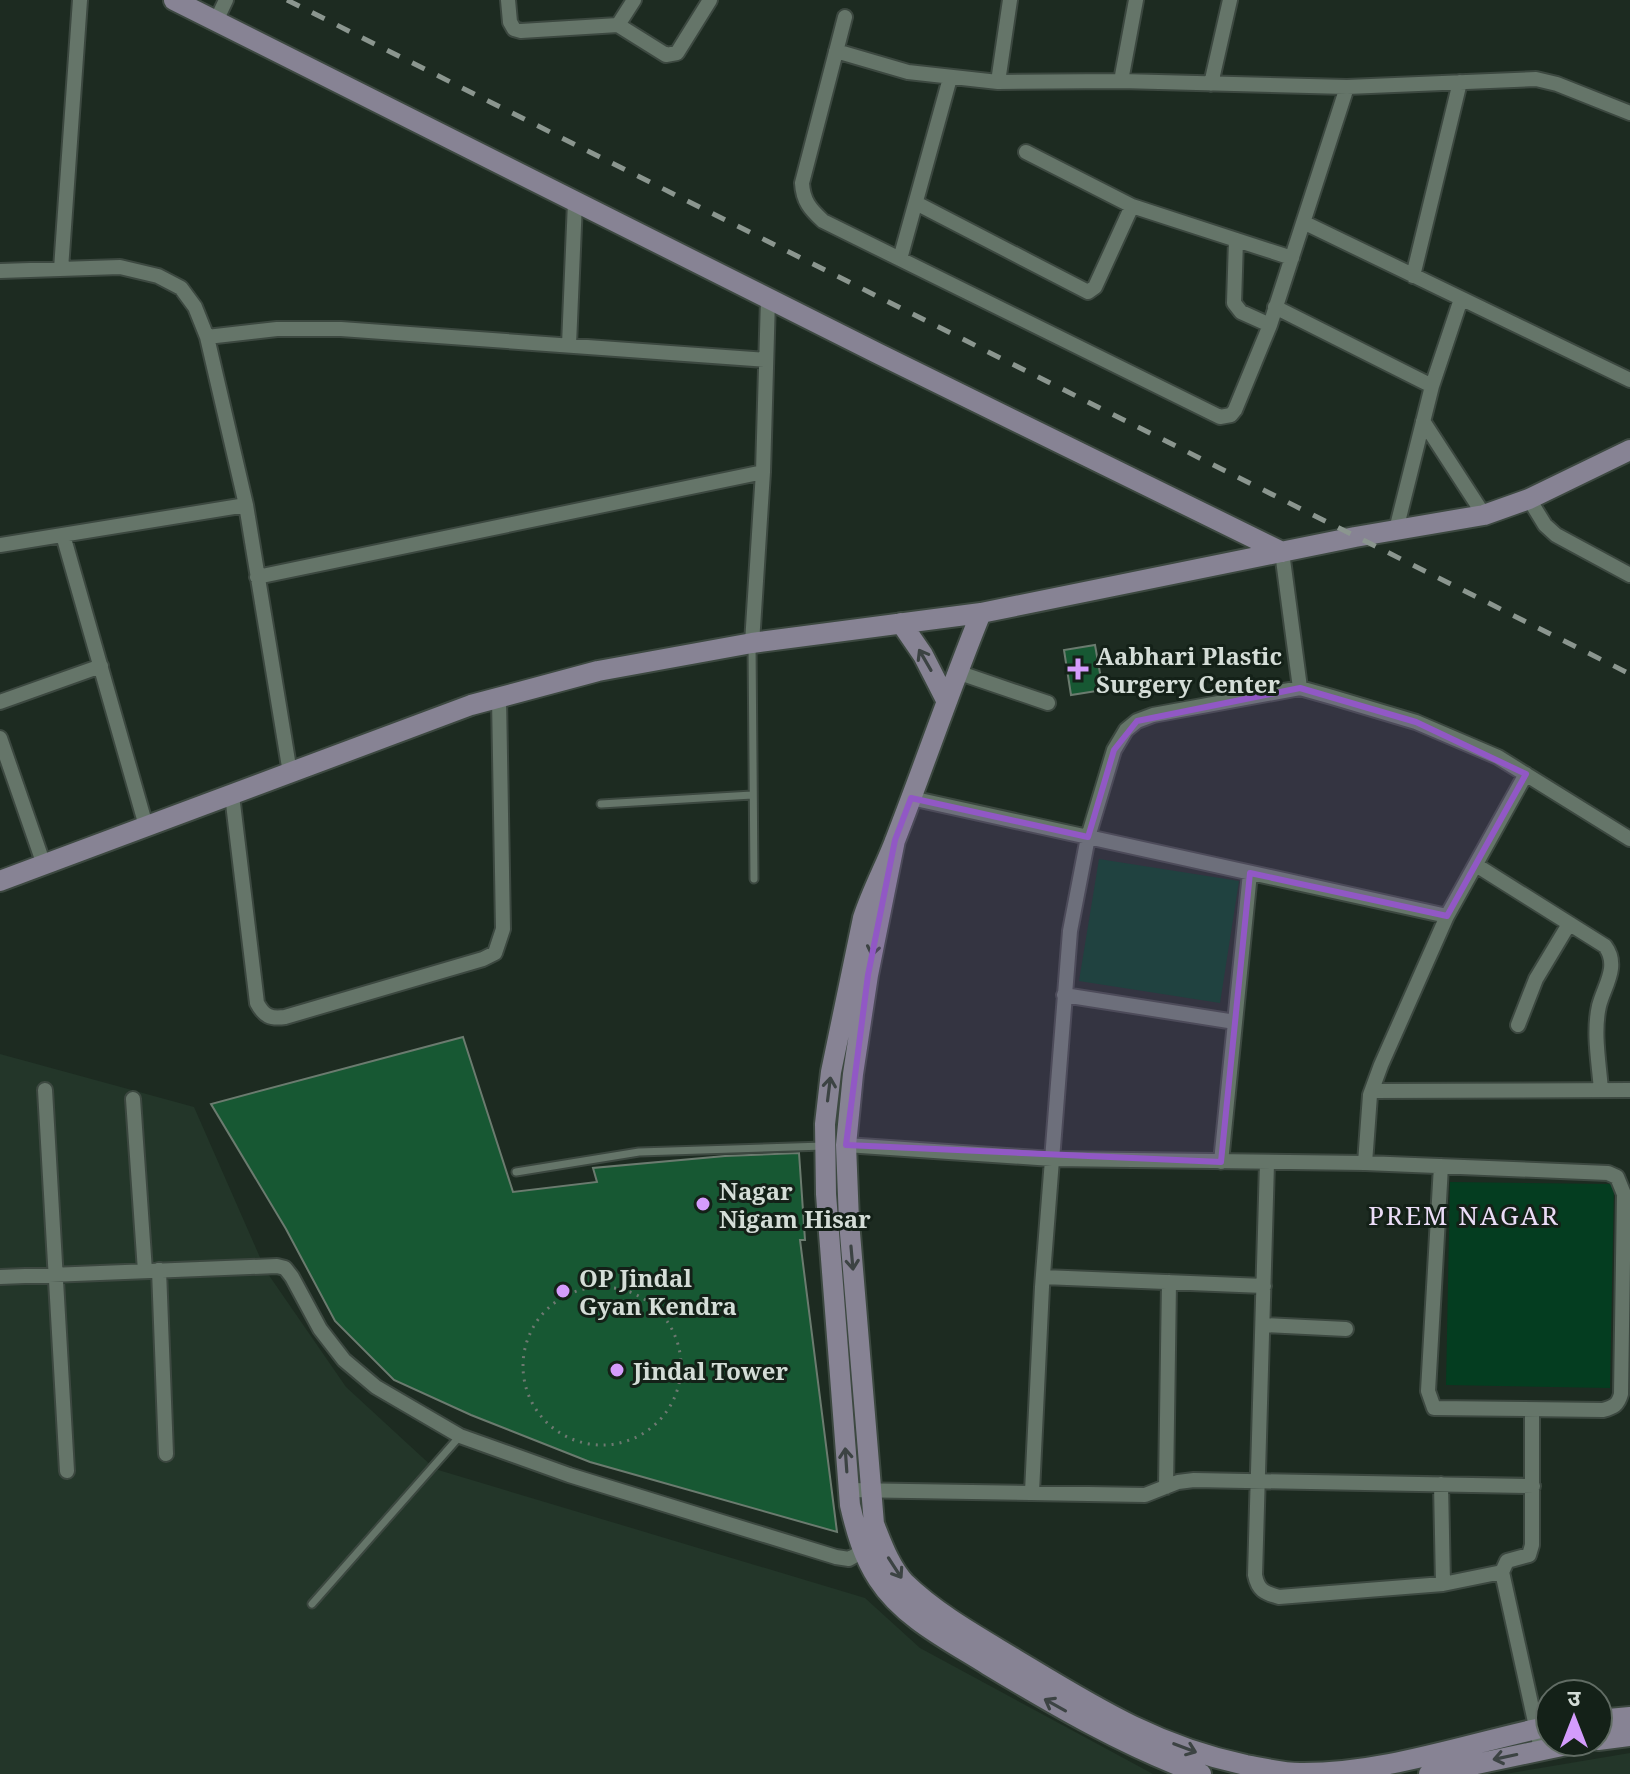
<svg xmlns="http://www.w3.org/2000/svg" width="1630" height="1774" font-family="'Noto Serif','Noto Sans Devanagari',serif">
<rect width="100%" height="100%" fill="#1d2b21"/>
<path fill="#233629" d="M0,1054L194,1107L266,1271L346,1387L435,1469L865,1598L920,1648L1153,1774H0Z
M1630,1753V1774H1505Z"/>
<path fill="#043d20" d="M1099,859L1239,881L1220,1003L1079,981Z
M1450,1182L1614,1184L1610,1388L1446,1385Z"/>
<path fill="#175833" stroke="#6b7b6f" stroke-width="2" d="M1095,645L1103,690L1071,695L1064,650Z
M463,1037L513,1192L597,1182L593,1168L725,1156L799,1153L805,1240H800L837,1532L590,1462L471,1415L394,1380L335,1321L286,1229L211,1104Z"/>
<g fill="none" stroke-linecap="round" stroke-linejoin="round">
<g stroke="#3c4840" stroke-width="11">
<path id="lane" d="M752,645L754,879
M601,804L752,795
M516,1172L639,1152L824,1146
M312,1604L460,1436"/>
</g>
<g stroke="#3c4840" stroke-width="18">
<path id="street" d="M508,0L510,22L514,29L521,31L618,25L666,55L677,53L710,0
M845,17L802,183C803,201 810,209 823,221L1220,417L1231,415L1235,410L1270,325L1347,87
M216,21L226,0
M618,25L634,0
M836,51L908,72L998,82L1121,81L1347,87L1536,79L1557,84L1630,113
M1121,81L1136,0
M998,82L1010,0
M1211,84L1230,0
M1026,152L1132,206L1292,258
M916,203L1088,292L1095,287L1132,206
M1305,223L1630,380
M1236,240L1234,303L1241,312L1270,325
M900,259L950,78
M61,269L80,0
M0,271L120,267L158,276L181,288L195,307L207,337L246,505L290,773
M1413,276L1460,82
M1275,307L1432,386
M207,337L277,329H341L766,360
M569,345L575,202
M1423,421L1484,515
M1529,499L1545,525L1556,535L1630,575
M1396,530L1432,386L1461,299
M63,535L146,826
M0,545L246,505
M1282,552L1300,688
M257,577L763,472
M752,643L763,472L768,299
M957,672L1048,703
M0,702L101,666
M0,738L44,865
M232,795L257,1003C264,1016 270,1019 285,1017L483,959L495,953L503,929L499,698
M911,798L1447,916
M1476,865L1605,946C1620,966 1604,986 1599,1006C1593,1033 1599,1063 1601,1090
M1064,995L1235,1022
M1518,1025L1536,979L1569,924
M45,1090L67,1471
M1372,1091L1630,1090
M133,1099L145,1271
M846,1145L1052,1159L1365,1163L1608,1173L1617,1177L1624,1194L1621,1394C1618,1405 1614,1407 1603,1410L1434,1408L1428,1391L1441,1166
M1221,1162L1250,873
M1267,1163L1255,1575C1258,1590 1264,1593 1279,1597L1443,1584L1502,1572L1507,1561L1529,1555L1532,1545V1410
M1365,1163L1370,1095L1381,1065L1447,916L1526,774
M159,1270L166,1454
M0,1277L277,1266L285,1268L292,1277L320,1329L344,1360L376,1387L460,1436L569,1475L836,1557L849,1559L870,1547
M1043,1277L1264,1286
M1263,1325L1346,1329
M1441,1484L1443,1584
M1166,1487L1169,1282
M848,1490L1145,1495L1178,1482L1194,1480L1533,1486
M1032,1492L1042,1287L1070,931L1088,837L1114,750L1126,730L1137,721L1153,715L1300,688L1332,697L1416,722L1498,757L1630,839
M1502,1572L1541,1749"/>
</g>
<g stroke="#3c4840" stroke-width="24">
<path id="secondary" d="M174,0L877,353L1282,552
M981,613C951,687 925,763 896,838C886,865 872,890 863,918L831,1072L825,1124L826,1194L850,1505C856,1531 863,1556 878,1579C903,1618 950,1641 988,1665C1056,1706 1126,1747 1201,1774
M901,623L923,655L946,700
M895,840L868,975L853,1074L846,1145L849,1221L874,1524C882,1544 890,1567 905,1583C937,1614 977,1636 1015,1659C1093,1706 1155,1746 1246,1765C1263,1768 1282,1773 1300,1773C1383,1774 1469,1743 1550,1726
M0,881L471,705L598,671L752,643L981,613L1355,537L1484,515L1529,499L1630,450
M1598,1720L1630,1717
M1598,1740L1630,1736
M1429,1774L1581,1742"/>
</g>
<path stroke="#6d7971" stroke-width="3" stroke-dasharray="2 6" stroke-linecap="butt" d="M523 1366a79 79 0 1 1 158 0a79 79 0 1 1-158 0Z"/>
<use href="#lane" stroke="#657569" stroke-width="7"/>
<use href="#street" stroke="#657569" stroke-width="14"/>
<use href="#secondary" stroke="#878394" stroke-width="20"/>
<path stroke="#8b968f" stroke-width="5" stroke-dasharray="14 14" stroke-linecap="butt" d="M287,0L1630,674"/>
</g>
<defs><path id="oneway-shaft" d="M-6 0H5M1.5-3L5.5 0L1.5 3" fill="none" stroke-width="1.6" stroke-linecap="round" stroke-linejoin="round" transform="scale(2)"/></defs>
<g stroke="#3c4343">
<use href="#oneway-shaft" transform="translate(925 660) rotate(-120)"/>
<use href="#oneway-shaft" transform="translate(874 944) rotate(101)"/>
<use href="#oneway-shaft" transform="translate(829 1089) rotate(-83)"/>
<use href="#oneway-shaft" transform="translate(852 1258) rotate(85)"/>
<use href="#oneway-shaft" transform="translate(846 1460) rotate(-94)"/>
<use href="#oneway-shaft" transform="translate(895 1568) rotate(57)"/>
<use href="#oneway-shaft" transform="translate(1055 1705) rotate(-151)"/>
<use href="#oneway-shaft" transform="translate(1185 1748) rotate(21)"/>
<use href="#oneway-shaft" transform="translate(1505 1757) rotate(168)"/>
</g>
<path fill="#9158c5" fill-opacity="0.2" stroke="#9158c5" stroke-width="6" stroke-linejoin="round" d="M1300,688L1416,722L1526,774L1447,916L1250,873L1221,1162L846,1145L868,975L895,840L911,798L1088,837L1114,750L1137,721Z"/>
<g fill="#d49cfc" stroke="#142118" stroke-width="3">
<path d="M1074 657h8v8h8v8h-8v8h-8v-8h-8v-8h8z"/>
<circle cx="703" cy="1204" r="8"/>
<circle cx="563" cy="1291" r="8"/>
<circle cx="617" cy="1370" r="8"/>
</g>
<g text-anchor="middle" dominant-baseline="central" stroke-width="6" stroke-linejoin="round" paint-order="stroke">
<g font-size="24" font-weight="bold" fill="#d4ddd7" stroke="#142118" text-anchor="start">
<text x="1096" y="655">Aabhari Plastic<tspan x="1096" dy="28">Surgery Center</tspan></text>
<text x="719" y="1190">Nagar<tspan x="719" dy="28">Nigam Hisar</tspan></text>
<text x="579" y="1277">OP Jindal<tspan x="579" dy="28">Gyan Kendra</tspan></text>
<text x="633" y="1370">Jindal Tower</text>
</g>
<g font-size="26" letter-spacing="2" fill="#ebdcf7" stroke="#142118">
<text x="1464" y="1215">PREM NAGAR</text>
</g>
</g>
<g transform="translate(1574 1718)"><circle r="38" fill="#142118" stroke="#616c64" stroke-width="2"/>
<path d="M0-6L14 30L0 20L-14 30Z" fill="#d49cfc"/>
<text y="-12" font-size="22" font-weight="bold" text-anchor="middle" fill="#d4ddd7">उ</text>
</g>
</svg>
